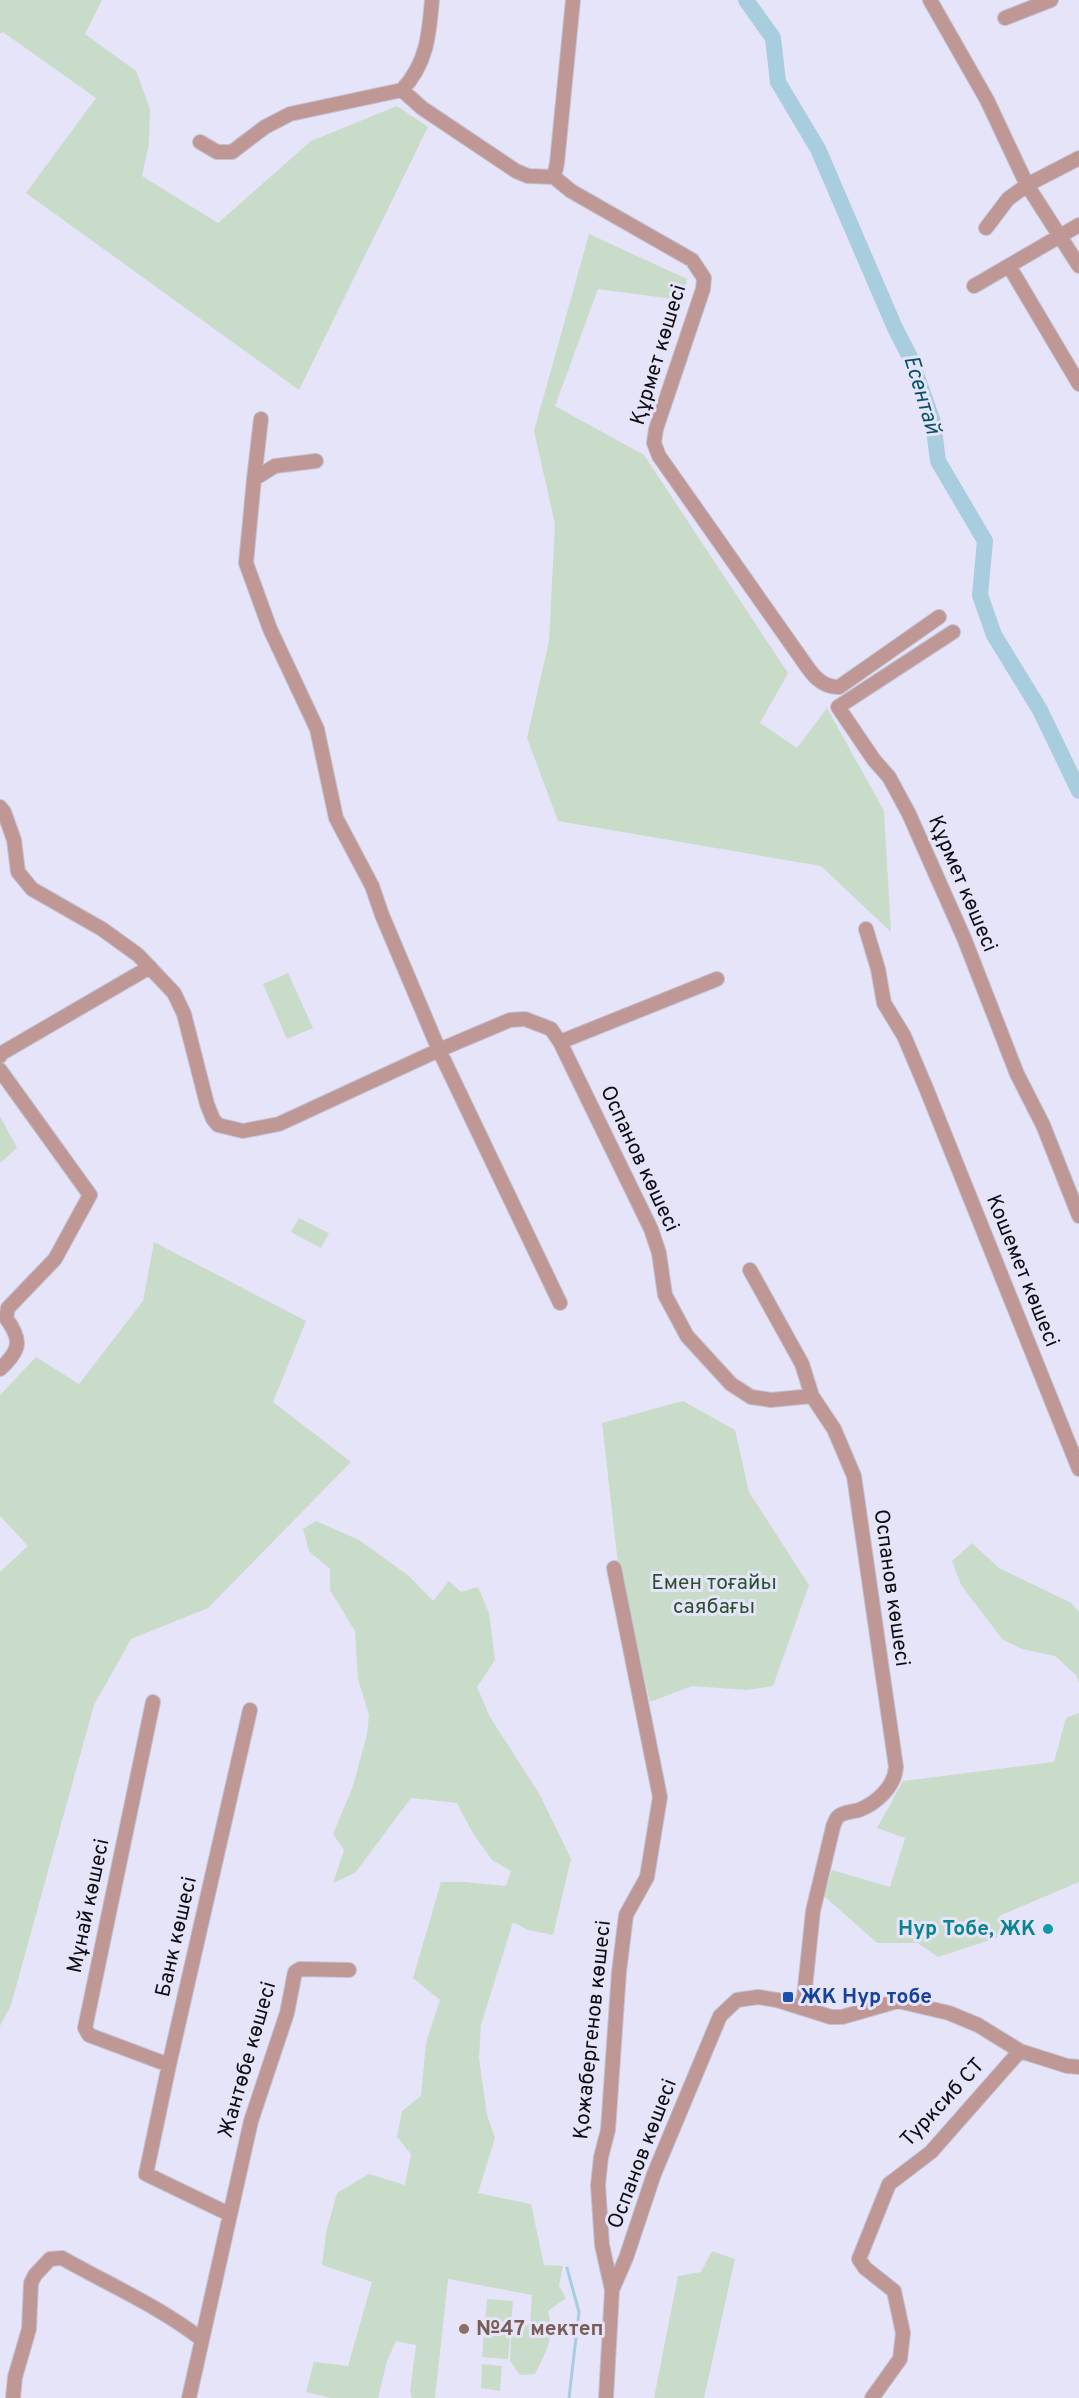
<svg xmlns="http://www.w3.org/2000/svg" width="1079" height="2398" font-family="Overpass,sans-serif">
<rect width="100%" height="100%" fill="#e6e4f9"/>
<path fill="#c8dcc9" d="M0,0H102L85,34L136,71L150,109L149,144L142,176L218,223L311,141L397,106L428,127L299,390L26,193L96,98L3,32L0,34Z
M589,234L687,279L681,300L598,289L555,406L644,455L788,673L760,723L797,748L827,708L884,811L891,932L821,866L558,821L527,738L549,641L555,524L534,431Z
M288,973L313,1028L287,1039L263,984Z
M0,1116L17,1148L0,1163Z
M299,1218L329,1233L321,1248L291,1232Z
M154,1242L306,1321L273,1402L351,1462L208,1608L131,1639L94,1705L11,2005L0,2026V1572L28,1546L0,1516V1395L36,1357L79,1384L143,1301Z
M683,1401L735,1430L749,1492L809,1585L773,1686L747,1690L692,1686L650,1702L618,1564L602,1423Z
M316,1521L359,1540L409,1576L433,1601L449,1581L461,1592L478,1587L489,1613L495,1660L477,1687L490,1717L540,1795L571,1859L553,1935L528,1930L513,1922L481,2025L479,2058L487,2115L495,2138L478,2193L531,2204L544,2265L563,2266L559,2286L566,2298L548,2311C555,2338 547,2350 535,2374L520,2375L510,2361L511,2337L530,2323L532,2295L448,2279L435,2398H412L410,2391L416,2345L396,2341L387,2361L378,2398H331L306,2392L314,2362L348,2366L372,2282L322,2265L326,2233L337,2193L369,2174L405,2185L411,2154L397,2137L402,2111L421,2096L426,2043L440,2000L413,1978L441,1882H465L506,1886L511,1871L492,1860L472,1832L457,1803L411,1798L355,1873L333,1883L344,1850L333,1834L352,1789L367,1735L369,1715L358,1679L355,1631L330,1590V1569L309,1551L303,1529Z
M972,1543L999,1568L1071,1603L1079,1612V1683L1076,1675L1055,1656L1022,1649L1003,1640L961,1585L952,1561Z
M1079,1713V1882L999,1916L1008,1934L938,1957L918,1943H877L824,1896L832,1870L890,1887L905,1838L877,1828L903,1781L1054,1762L1066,1718Z
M712,2251L735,2259L704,2398H654L678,2276L701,2272Z
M487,2299L513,2301L508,2359L482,2357Z
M482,2364L502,2366L500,2391L481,2388Z"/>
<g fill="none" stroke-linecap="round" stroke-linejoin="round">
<path stroke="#a8cdde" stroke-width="3" d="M567,2268L579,2312L569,2398"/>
<path stroke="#a8cdde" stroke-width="16" d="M746,0L773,38L778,82L818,149L895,328L910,357L933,422L938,461L985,541L980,595L994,635L1040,710L1079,791"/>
<g stroke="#c3c2d4" stroke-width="16">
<path id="minor" d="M573,0L557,163L554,177L571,191L692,260L704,278L703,289L656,429L654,443L659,456L796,651C808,667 817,688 839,687L939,617
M930,0L987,100L1027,185L1079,266
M1005,18L1051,0
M402,90L422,108L516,171L528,176L554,177
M200,142L217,152H232L265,127L290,114L402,90C427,63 429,35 432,0
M986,228L1008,199L1027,185L1079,158
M1009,266L1079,384
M974,286L1079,225
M316,461L275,466L254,479L246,563L270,629L317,729L336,818L372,886L382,915L439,1050L560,1303
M254,479L261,419
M953,632L838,707L874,760L889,777L909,814L964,938L1017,1074L1043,1125L1079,1216
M0,807L4,812L14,840L18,872L32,889L102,929L138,955L174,993L184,1014L207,1104L213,1119L218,1125L243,1131L279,1124L439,1050L510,1020L525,1019L551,1029L560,1042L651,1229L659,1253L665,1295L687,1336L731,1384L751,1397L771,1400L812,1396L834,1429L854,1476L896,1767C895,1786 877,1803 859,1810C853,1812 841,1812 837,1818C836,1819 833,1826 833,1827L813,1911L803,2007
M866,929L878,969L884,1003L904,1036L926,1088L1079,1469
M560,1042L717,979
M0,1056L2,1053L150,967
M0,1070L90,1195L55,1259L8,1308L6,1318C22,1340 21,1350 0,1369
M750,1270L802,1364L812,1396
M153,1702L85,2028L89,2035L169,2065
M229,2214L146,2174L169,2065L250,1710
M612,2290L602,2245L598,2185L601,2157L608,2130L619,1972L626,1915L647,1877L660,1797L614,1568
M13,2398L15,2377L29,2329L31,2283L35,2275L50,2259L62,2258C106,2283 162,2308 201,2339
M189,2398L251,2121L287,2013L295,1972L300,1969L349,1970
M606,2398L612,2290L626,2258L654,2174L720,2016L737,2000L758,1997L777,2000L831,2017H842L898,2001L949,2013L978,2025L1020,2051L1067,2066L1079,2067
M872,2398L900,2359L903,2333L894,2291L865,2268L859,2259L889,2184L931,2152L1020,2051"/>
</g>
<use href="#minor" stroke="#bf9895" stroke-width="14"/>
</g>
<circle fill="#0f9aa8" stroke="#e6e4f9" stroke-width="2" cx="1048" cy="1929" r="6"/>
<rect fill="#1a4fb4" stroke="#e6e4f9" stroke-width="2" x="782" y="1991" width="12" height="12" rx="3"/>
<circle fill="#8d6e63" stroke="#e6e4f9" stroke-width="2" cx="464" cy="2329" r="6"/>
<g text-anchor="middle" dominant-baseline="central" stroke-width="6" stroke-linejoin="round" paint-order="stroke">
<g font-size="21" fill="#0e0d14" stroke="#e6e4f9">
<text transform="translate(659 355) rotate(-73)">Құрмет көшесі</text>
<text transform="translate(962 884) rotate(67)">Құрмет көшесі</text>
<text transform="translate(639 1159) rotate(65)">Оспанов көшесі</text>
<text transform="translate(1022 1271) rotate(68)">Кошемет көшесі</text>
<text transform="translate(891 1588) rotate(82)">Оспанов көшесі</text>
<text transform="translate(89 1906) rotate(-78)">Мұнай көшесі</text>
<text transform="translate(177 1937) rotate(-77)">Банк көшесі</text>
<text transform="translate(593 2030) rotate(-84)">Қожабергенов көшесі</text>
<text transform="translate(248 2060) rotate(-74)">Жантөбе көшесі</text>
<text transform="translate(943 2103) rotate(-47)">Турксиб СТ</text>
<text transform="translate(643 2154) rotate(-69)">Оспанов көшесі</text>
</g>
<g font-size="21" fill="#29522e" stroke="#e6e4f9">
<text x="714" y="1583">Емен тоғайы<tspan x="714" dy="24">саябағы</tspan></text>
</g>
<g font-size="21" font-weight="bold" fill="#0d838f" stroke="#e6e4f9" text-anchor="end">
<text x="1036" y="1929">Нур Тобе, ЖК</text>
</g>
<g font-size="21" font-weight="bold" fill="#164399" stroke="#e6e4f9" text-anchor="start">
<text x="800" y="1997">ЖК Нур тобе</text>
</g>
<g font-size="21" font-weight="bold" fill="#785e54" stroke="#e6e4f9" text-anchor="start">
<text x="476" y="2329">№47 мектеп</text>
</g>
<g font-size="22" font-style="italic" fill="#08526a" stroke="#e6e4f9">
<text transform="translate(921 395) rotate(73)">Есентай</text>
</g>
</g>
</svg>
